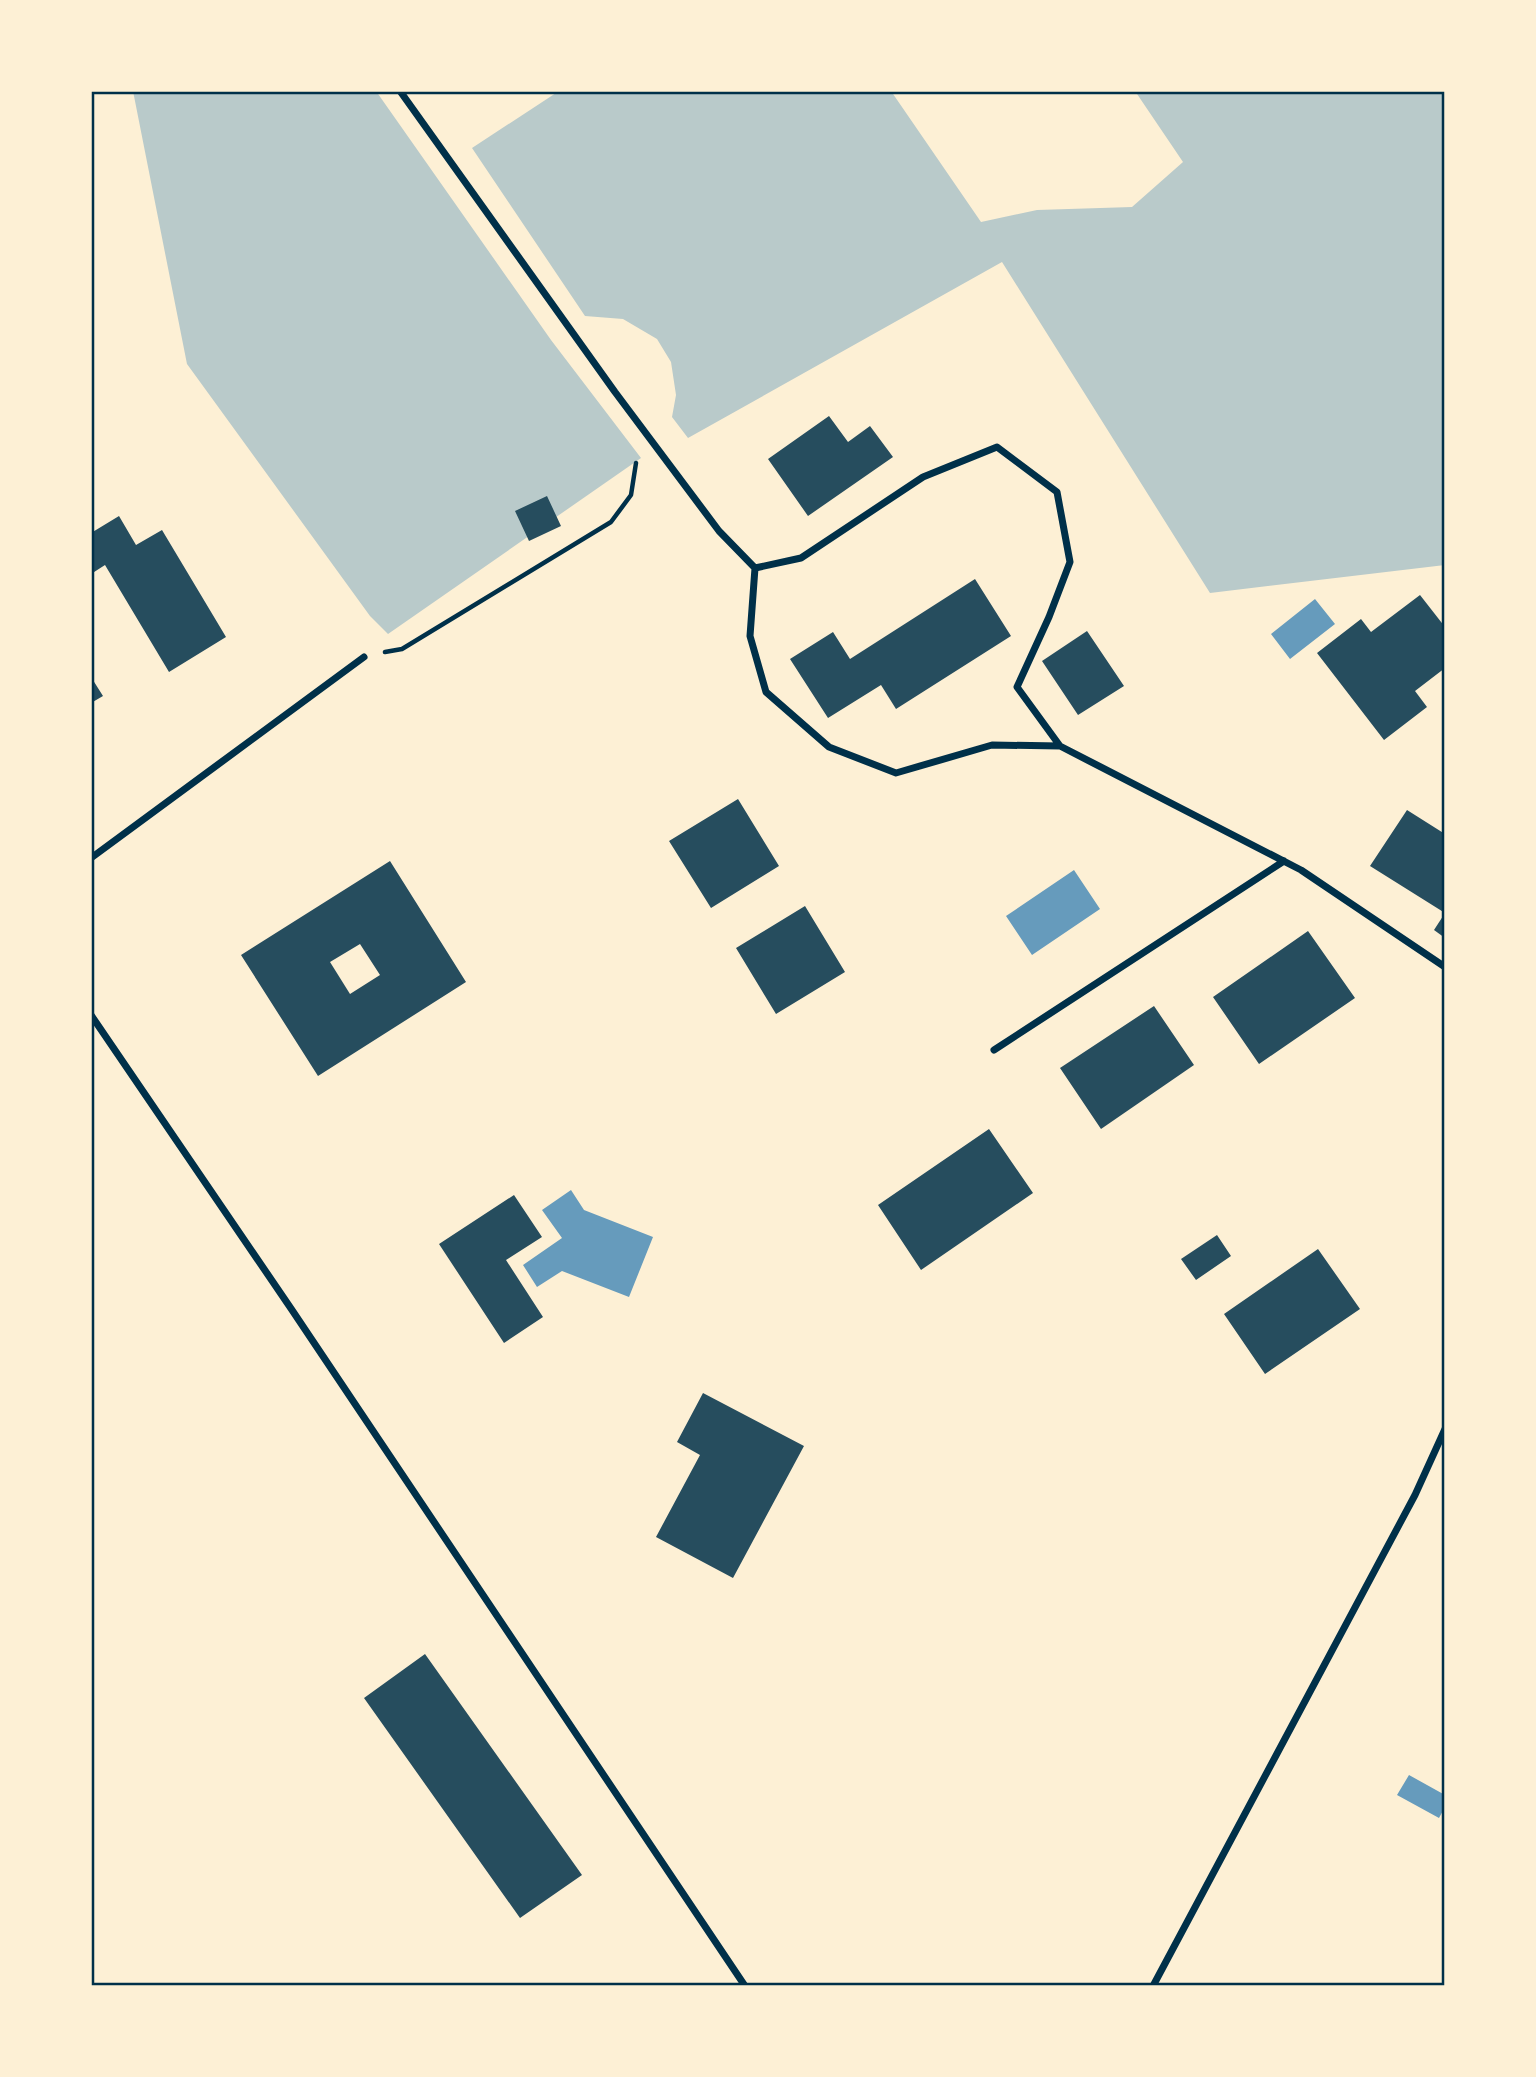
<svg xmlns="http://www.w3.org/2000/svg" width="1536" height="2077" font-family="'Noto Serif',serif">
<rect width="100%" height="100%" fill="#fdf0d5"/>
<path fill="#b9caca" d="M133,91H376L551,340L641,458L388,634L370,616L187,364Z
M559,91H891L981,222L1037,210L1132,207L1183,162L1135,91H1445V565L1210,593L1002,262L688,438L672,417L676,395L671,362L657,339L623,319L585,316L472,148Z"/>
<path fill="#669bbc" d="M1315,599L1335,624L1290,659L1271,634Z
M1074,870L1100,909L1032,955L1006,916Z
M571,1190L584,1210L653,1237L629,1297L562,1271L537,1287L523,1265L562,1238L542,1210Z
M1409,1775L1445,1795V1807L1439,1818L1397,1795Z"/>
<path fill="#264d5e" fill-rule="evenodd" d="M829,416L848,442L870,426L893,457L808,516L768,459Z
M547,496L561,526L529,541L515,511Z
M119,516L136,545L162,530L226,637L169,672L105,565L91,574V533Z
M975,579L1011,636L896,709L881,685L828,718L790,659L833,632L850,659Z
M1420,595L1445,627V668L1415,691L1427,707L1384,740L1317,653L1361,619L1371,632Z
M1087,631L1124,686L1078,715L1042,661Z
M91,677L103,696L91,703Z
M738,799L779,866L711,908L669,841Z
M1407,810L1445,834V938L1434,930L1445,913L1370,866Z
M390,861L466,982L318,1076L241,955ZM360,944L380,975L350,994L330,962Z
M805,906L845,972L776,1014L736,948Z
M1308,931L1355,998L1259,1064L1213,997Z
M1154,1006L1194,1065L1101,1129L1060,1068Z
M989,1129L1033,1193L921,1270L878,1205Z
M514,1195L542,1237L506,1260L543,1317L504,1343L439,1244Z
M1217,1235L1231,1256L1196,1280L1181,1259Z
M1318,1249L1360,1309L1265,1374L1224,1314Z
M703,1393L804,1446L733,1578L656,1537L700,1455L677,1442Z
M425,1654L582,1875L520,1918L364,1698Z"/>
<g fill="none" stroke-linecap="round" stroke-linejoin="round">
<path stroke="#003049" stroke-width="4.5" d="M385,652L402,649L611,522L631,495L636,463"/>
<path stroke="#003049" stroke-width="7" d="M400,91L615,392L719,531L755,568
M755,568L801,558L923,477L997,447L1057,492L1070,562L1049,617L1017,687L1060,746L1301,870L1445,967
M755,568L750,636L766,692L829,747L896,773L992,745L1060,746
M91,858L364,657
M91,1015L292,1310L745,1986
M994,1050L1284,861
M1153,1986L1415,1495L1445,1429"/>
</g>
<rect width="1536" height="2077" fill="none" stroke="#fdf0d5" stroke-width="186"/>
<rect x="93" y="93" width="1350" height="1891" fill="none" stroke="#003049" stroke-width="2.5"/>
</svg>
